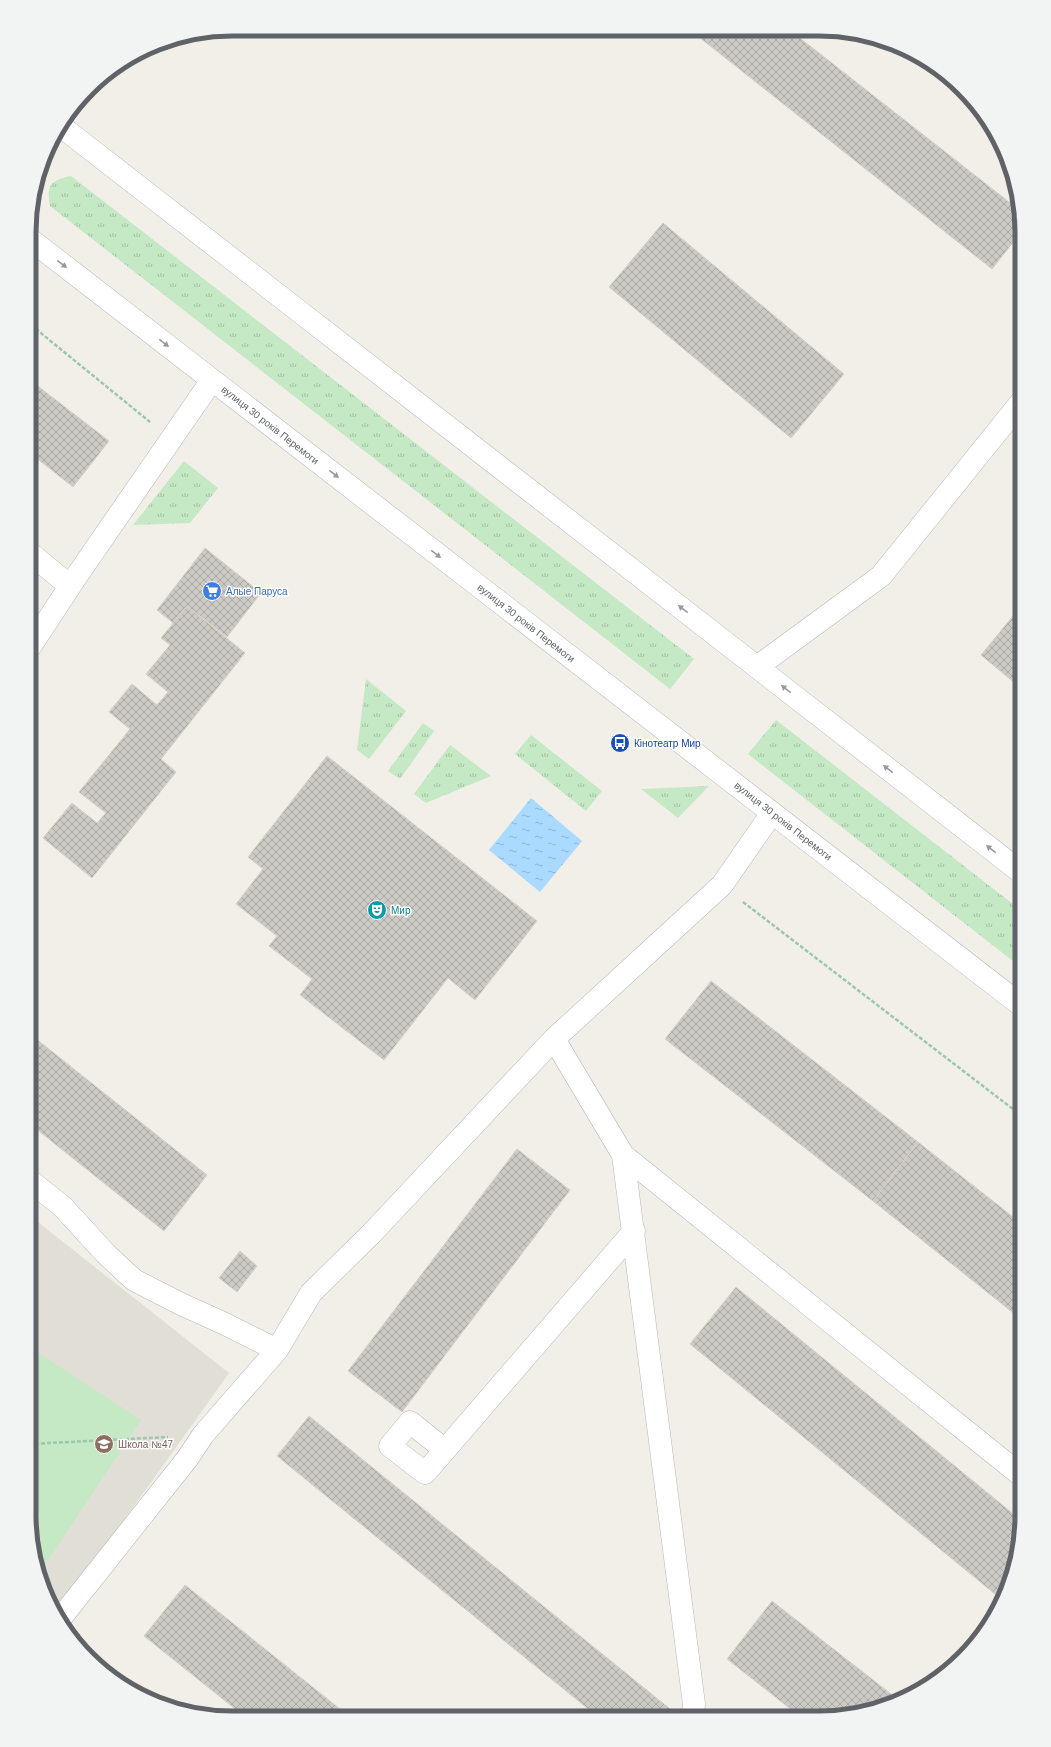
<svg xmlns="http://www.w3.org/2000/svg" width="1051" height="1747" font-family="Helvetica,sans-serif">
<defs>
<pattern id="grass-tufts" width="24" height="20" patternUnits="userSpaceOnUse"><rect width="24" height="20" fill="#c5e8c5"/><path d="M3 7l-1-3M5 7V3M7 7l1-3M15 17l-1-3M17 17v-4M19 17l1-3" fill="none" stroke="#a3c0a4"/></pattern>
<pattern id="water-ripples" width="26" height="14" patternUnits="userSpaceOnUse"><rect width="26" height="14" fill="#aadaff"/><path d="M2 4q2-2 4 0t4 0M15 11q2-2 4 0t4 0" fill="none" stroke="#8eb4d2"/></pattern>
<pattern id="building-cross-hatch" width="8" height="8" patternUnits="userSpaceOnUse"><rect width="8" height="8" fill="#cccac5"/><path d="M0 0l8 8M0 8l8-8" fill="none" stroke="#a9a8a4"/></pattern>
</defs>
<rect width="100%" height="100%" fill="#f1efe8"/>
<path fill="#e1ded6" d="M29,1215L229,1373L57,1614L44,1593L29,1515Z"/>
<path fill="url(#grass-tufts)" d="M71,176L694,659L670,689L50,206C46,185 51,180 71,176Z
M184,461L218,488L190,523L133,525Z
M366,679L406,711L369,759L357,750Z
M776,720L1022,911V968L748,754Z
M423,723L434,731L400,779L388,771Z
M531,735L602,791L586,811L515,754Z
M450,745L491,776L426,803L414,794Z
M709,786L678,818L641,789Z"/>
<path fill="#c5e8c5" d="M29,1347L141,1420L40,1572L29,1515Z"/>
<path fill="url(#water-ripples)" d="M531,798L582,841L540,892L489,850Z"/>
<path fill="url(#building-cross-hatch)" stroke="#d6d1c6" d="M690,30L791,31L1018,209L1022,231L992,269Z
M663,223L844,374L791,438L609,287Z
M30,380L109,441L73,487L30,453Z
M205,548L261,593L227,637L187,606L173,623L157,610Z
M1022,605V689L981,655Z
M187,606L245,653L161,759L176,772L92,878L43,838L72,803L97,823L106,813L79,792L130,729L109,712L132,684L157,705L168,692L146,674L170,645L161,638Z
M327,756L537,921L475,1000L448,978L384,1060L300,995L312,979L269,946L277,936L236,904L263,869L248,857Z
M711,981L918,1142L873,1201L665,1039Z
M30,1034L207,1175L164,1231L30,1124Z
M918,1142L1022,1224V1320L873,1201Z
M517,1149L570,1190L402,1412L348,1371Z
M240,1251L257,1266L237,1292L219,1278Z
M736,1287L1022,1521V1529L1011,1581L1001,1599L690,1344Z
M309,1416L680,1717L679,1718L598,1717L277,1456Z
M185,1585L350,1717L244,1716L144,1636Z
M772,1601L900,1701L819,1718H802L727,1659Z"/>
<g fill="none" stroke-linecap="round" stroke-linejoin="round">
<g stroke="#b5b8bc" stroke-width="23">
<path id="minor" d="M62,127L1022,873
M31,240L1022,1006
M30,553L70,586
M30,647L78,574L212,380
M757,667L881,576L1022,401
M623,1155L1022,1476
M29,1180L62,1206L106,1254L134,1280L181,1304L223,1323L277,1350
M445,1450L410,1422L390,1446L425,1473L445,1450L634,1231
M60,1619L187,1459L203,1435L277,1350L311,1293L372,1233L554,1039
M693,1718L694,1704L623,1155L554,1039L722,885L772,813"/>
</g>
<path stroke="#9cc7a9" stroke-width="2.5" stroke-dasharray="4 2" stroke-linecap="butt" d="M31,325L150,422
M743,902L1022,1116
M29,1444L168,1437
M37,1557L49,1586"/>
<use href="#minor" stroke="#fff" stroke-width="22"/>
</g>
<defs><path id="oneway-solid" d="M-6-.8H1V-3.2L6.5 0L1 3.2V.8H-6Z"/></defs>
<g fill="#979a9d">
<use href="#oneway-solid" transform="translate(62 264) rotate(38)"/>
<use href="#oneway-solid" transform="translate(164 343) rotate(38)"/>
<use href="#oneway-solid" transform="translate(334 474) rotate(38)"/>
<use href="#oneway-solid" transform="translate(436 554) rotate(38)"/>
<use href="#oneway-solid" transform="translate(683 609) rotate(-142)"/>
<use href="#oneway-solid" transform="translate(786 689) rotate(-142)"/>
<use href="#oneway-solid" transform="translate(888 769) rotate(-142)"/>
<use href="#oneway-solid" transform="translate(991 849) rotate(-142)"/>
</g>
<defs>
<g id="supermarket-disc" transform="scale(1)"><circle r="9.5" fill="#3f7fe0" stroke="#fff"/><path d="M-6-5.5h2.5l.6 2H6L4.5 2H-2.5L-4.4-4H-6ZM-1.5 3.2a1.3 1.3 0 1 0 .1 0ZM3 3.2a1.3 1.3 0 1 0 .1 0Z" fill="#fff"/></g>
<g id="bus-disc" transform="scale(1)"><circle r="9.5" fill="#1a4fb4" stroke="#fff"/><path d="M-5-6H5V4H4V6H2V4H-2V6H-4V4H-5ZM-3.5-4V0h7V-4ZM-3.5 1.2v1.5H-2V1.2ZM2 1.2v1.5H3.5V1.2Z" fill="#fff"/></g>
<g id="theatre-disc" transform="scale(1)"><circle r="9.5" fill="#0f9aa8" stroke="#fff"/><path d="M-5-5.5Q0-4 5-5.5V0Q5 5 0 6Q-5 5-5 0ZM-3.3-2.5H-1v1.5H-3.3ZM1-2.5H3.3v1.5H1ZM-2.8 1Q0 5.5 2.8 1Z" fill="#fff"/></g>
<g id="school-disc" transform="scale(1)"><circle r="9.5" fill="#8d6e63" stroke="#fff"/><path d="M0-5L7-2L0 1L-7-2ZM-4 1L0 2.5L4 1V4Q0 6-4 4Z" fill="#fff"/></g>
</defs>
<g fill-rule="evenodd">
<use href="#supermarket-disc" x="212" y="591"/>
<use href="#bus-disc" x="620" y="743"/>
<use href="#theatre-disc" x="377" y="910"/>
<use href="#school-disc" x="104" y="1444"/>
</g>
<g text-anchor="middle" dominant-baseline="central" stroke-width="3" stroke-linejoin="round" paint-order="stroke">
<g font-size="10" fill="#5f6368" stroke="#fff">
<text transform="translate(270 425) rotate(38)">вулиця 30 років Перемоги</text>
<text transform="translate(526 623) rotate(38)">вулиця 30 років Перемоги</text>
<text transform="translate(783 821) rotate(38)">вулиця 30 років Перемоги</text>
</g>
<g font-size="10" fill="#366cbe" stroke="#fff" text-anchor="start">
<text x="226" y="591">Алые Паруса</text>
</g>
<g font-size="10" fill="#164399" stroke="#fff" text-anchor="start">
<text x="634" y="743">Кінотеатр Мир</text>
</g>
<g font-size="10" fill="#0d838f" stroke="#fff" text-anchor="start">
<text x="391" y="910">Мир</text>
</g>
<g font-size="10" fill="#785e54" stroke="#fff" text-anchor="start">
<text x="118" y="1444">Школа №47</text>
</g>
</g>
<path d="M0 0H1051V1747H0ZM232 36H819A196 196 0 0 1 1015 232V1515A196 196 0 0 1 819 1711H232A196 196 0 0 1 36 1515V232A196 196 0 0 1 232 36Z" fill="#f2f3f3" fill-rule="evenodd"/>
<path fill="none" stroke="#5f6368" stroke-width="5" d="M232 36H819A196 196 0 0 1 1015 232V1515A196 196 0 0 1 819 1711H232A196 196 0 0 1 36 1515V232A196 196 0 0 1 232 36Z"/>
</svg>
